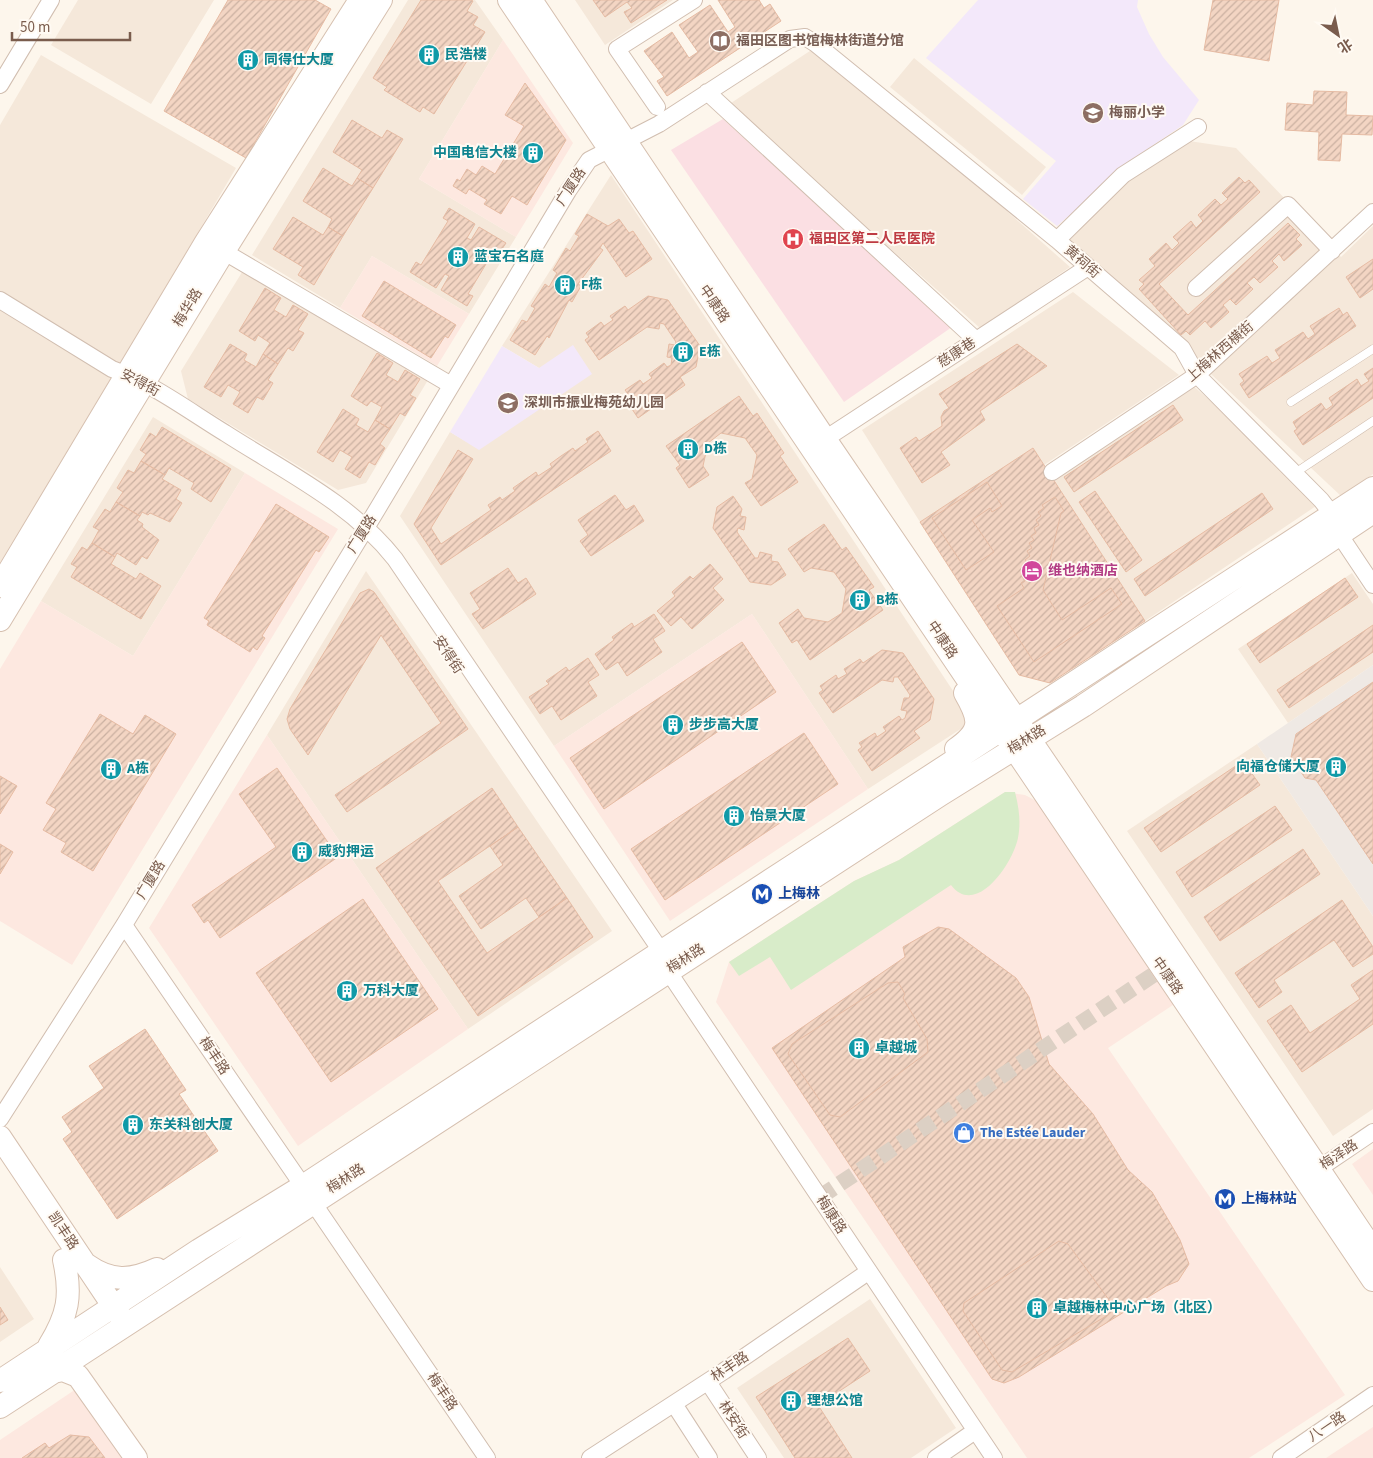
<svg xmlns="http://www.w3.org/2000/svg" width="1373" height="1458" font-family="'Source Sans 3','Noto Sans SC',sans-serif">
<defs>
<pattern id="building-hatch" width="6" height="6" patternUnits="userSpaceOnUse" patternTransform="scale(1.25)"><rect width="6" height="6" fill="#f3d5c3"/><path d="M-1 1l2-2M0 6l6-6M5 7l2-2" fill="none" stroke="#cab0a1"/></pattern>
</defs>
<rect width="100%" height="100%" fill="#fdf6ec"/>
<path fill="#f5e8da" d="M78,0H214L151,104L51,45Z
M408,0H475L503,40L419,179L516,237L469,314L372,256L340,308L252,255Z
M575,0H673L605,45Z
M819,45L1070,267L980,328L728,105Z
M41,55L236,168L2,565L0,563V125Z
M914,58L1046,167L1022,195L890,87Z
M1189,141L1236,148L1341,257L1373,226V474L1341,496L1069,241L1127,181Z
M611,175L973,721L868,789L752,614L554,746L400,516L450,432L479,449L539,368L502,346Z
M244,269L428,380L366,483L338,490L188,399L181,371Z
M1073,292L1179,375L1044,465L1033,448L920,522L862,430Z
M1191,384L1298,477L1316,506L1145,621L1053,478Z
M153,417L245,473L133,656L41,601Z
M366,571L612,931L468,1029L267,735Z
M1352,573L1373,604V665L1288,723L1238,649Z
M1257,744L1373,916V1109L1333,1136L1127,831Z
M0,1267L34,1319L0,1342Z
M870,1299L956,1428L911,1458H784L737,1388Z"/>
<path fill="#fde8e0" d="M503,40L573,143L516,237L419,179Z
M372,256L469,314L437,366L340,308Z
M245,473L338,529L72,965L0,921V669L41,601L133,656Z
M752,614L868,789L670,921L554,746Z
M267,735L468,1029L298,1146L149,928Z
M1005,792L1025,795L1040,803L1179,1001L1108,1048L1345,1395L1249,1458H1027L716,1002L729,962L854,881L899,860Z
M1373,1149V1195L1352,1164Z
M76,1389L128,1458H0V1440Z
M1373,1427V1458H1326Z"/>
<path fill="#efe9e4" d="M1373,665V916L1257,744Z"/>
<path fill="#f3e8fa" d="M978,0H1138L1137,7L1149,34L1163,57L1199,100L1183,125L1134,158L1057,226L1023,199L1056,161L926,58Z
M573,345L592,374L479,450L450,432L502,346L539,368Z"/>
<path fill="#fbdfe3" d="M723,119L952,327L844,402L671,150Z"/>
<path fill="#d8ecc9" d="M1005,792H1015C1019,808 1021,822 1018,838C1013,863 976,918 951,885L791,990L770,957L739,976L729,962L854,881L899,860Z"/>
<path fill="url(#building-hatch)" stroke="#e6bba3" d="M228,0H315L331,9L246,158L164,111Z
M421,0H471L473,1L467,11L478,17L473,25L485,32L434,114L423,107L420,112L384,90L387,87L373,78Z
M593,0H667L631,23L624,12L632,8L627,2L605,17Z
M718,0H759L764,8L770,4L781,21L667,96L657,81L664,77L644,51L672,32L689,58L698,52L679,25L710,5L728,32L735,27Z
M1213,0H1279L1269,61L1204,50Z
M525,83L566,140L527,205L512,196L501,214L484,204L487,200L469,189L466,194L453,186L457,179L460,181L467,169L476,175L482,166L495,174L524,126L505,115Z
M1314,91L1347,92L1346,115L1373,116L1372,135L1342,134L1340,161L1318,160L1319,132L1285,130L1287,103L1313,105Z
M352,120L382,138L387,130L403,139L373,188L357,178L362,170L333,152Z
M323,168L352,186L357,178L373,188L343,236L328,227L332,219L303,201Z
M1239,177L1245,183L1249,180L1260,192L1159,284L1188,315L1288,223L1300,235L1296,239L1302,245L1284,261L1279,254L1272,261L1278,267L1260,283L1254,277L1247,283L1253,289L1236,305L1230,299L1223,305L1229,312L1211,328L1205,321L1190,335L1186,331L1181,335L1139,289L1144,284L1139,280L1155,266L1149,259L1166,243L1172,250L1179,243L1173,237L1191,221L1196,228L1203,221L1198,215L1215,199L1221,205L1228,199L1222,193Z
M449,208L475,224L467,238L471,240L479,227L506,243L500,252L495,249L468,294L473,296L467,306L441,290L449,276L445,274L436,288L410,272L416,262L421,265L448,221L443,218Z
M587,214L608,226L619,219L629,233L633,231L652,259L626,277L603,243L600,248L603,250L578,284L581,286L572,302L569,300L549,338L547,336L535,355L510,340L522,320L527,322L535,308L531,306L545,284L549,287L557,273L553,270L566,248L570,251L579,236L575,234Z
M293,217L323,235L328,227L343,236L314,285L298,275L303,267L273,249Z
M1373,259V289L1360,298L1346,277Z
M384,281L456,325L448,338L445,336L431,358L362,316Z
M265,288L281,298L274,310L286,317L293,305L308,314L298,330L304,333L293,351L288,348L278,364L263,354L270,343L258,335L255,341L239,331Z
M648,296L668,300L700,346L696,367L680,377L685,385L638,418L624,397L628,394L625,390L640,380L643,384L652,378L649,374L664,363L667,367L671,365L672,358L667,357L669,344L675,345L676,342L664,324L660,323L659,329L647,327L599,360L585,340L589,337L586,333L601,322L604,326L613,320L610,316L625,306L628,310Z
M1339,308L1343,315L1347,312L1356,326L1249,398L1240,384L1244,381L1239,374L1267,356L1272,363L1280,358L1275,350L1303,332L1308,339L1315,334L1310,326Z
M230,344L247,354L244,360L256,367L263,354L278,364L268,380L273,383L263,400L257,397L248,413L233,404L240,392L228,385L221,397L204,387Z
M1017,344L1047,366L980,411L985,420L941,452L950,465L922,483L900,448L916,437L919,441L942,426L941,417L944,411L949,408L939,394Z
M377,353L393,363L386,375L398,382L405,370L420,379L410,395L416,398L405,416L400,413L390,429L375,420L382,407L371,401L367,406L351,396Z
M1373,368V398L1303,445L1294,431L1297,429L1293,422L1321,403L1326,410L1333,405L1329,398L1357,379L1361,386L1369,381L1364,374Z
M739,396L753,416L757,413L784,453L780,456L798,482L761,506L745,483L752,479L757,455L745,438L721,433L708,443L703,466L709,475L689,488L676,468L680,465L666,446Z
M1173,405L1183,420L1074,492L1064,477Z
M343,409L359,419L356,425L368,432L375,420L390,429L380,444L385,448L375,465L369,462L360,478L345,469L352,457L340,450L333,462L317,452Z
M162,427L231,469L211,502L191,489L194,483L169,468L165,475L141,461L146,454L140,450L150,433L156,437Z
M598,431L611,451L441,565L414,524L458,450L473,459L431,528L441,544L491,510L488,505L500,497L502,500L515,491L513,488L536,472L538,476L552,467L550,464L561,456L573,448L575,451L588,442L586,439Z
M1033,448L1145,621L1050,683L1019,675L920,522Z
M141,461L165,475L162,479L181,490L176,499L182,503L170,522L150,513L148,515L142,512L140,516L116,502L123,492L117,488L128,470L134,473Z
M987,482L1002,506L992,512L990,508L972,520L994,552L966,570L932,518Z
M1095,491L1142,560L1126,572L1079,502Z
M1262,493L1273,509L1145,596L1134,579Z
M615,495L626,510L634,505L644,521L591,556L580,541L588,535L578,520Z
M733,496L742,509L740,516L746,517L744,530L738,528L737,532L755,558H758L760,552L772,555L771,561L778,562L786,575L771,585L750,582L713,528L717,507Z
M1055,497L1064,511L1061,513L1043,590L1062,620L1111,588L1122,604L1034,662L997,606L1024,588L1021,583L1025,581L1021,575L1027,572L1024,567L1028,564L1025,560L1030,556L1027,551L1032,548L1029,543L1034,540L1031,536L1036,533L1034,528L1039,525L1036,520L1041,516L1038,512L1044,508L1042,505Z
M116,502L140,516L137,520L143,524L142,527L159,540L147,559L142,556L136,565L117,553L115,557L92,543L99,530L93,527L105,509L110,512Z
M276,504L329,537L319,552L316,550L262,636L265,638L257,650L253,647L250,652L207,625L209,621L204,618Z
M824,524L842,550L846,547L874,587L869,590L883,610L810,660L797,640L792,643L779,623L798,609L804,618L828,622L842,613L846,589L834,572L811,568L804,572L788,549Z
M92,543L115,557L111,564L136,579L140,573L161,586L141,619L71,577L77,567L71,564L82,547L87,550Z
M710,564L723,579L713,588L724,600L692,629L681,617L671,626L657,611L675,596L672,592L690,576L693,579Z
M508,568L518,583L526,578L536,594L483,629L472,614L480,609L470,593Z
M1345,578L1358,597L1260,663L1247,644Z
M369,589L374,592L468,729L347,812L335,795L441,723L381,635L308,755L290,729L287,719L290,709L360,593Z
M654,614L665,631L653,639L662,652L627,676L618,662L606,670L595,654L614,640L612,637L632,623L634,627Z
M1373,625V652L1289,708L1277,690Z
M742,642L776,692L604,809L570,758Z
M882,650L903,653L934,699L930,720L914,731L920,738L872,771L858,750L862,747L859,743L875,733L877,737L886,731L883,727L899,716L902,720L905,718L907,711L901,710L904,698H909L910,695L898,677H894L893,682L882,680L833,713L819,693L823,690L820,686L836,675L838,679L847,674L844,669L860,659L863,663Z
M588,658L599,675L588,682L597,696L561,720L552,706L540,714L529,697L549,684L546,681L566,667L569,671Z
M1373,682V864L1316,780L1305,778L1291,757L1296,734Z
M100,714L133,734L145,715L176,734L93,871L61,852L66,843L43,830L56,809L46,803Z
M804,733L838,784L665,900L631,849Z
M1243,761L1260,785L1161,852L1144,828Z
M277,768L338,857L220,938L208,920L204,923L192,905L276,847L239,794Z
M0,776L17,786L0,814Z
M492,788L518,827L438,881L487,953L567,898L593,937L478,1016L376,868Z
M1275,806L1292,830L1192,897L1176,872Z
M518,827L567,898L539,917L526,898L481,929L459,896L503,865L490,846Z
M0,844L13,852L0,874Z
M1303,849L1320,874L1220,941L1204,917Z
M363,899L438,1009L331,1082L256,973Z
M1342,900L1373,947V954L1353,967L1334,940L1274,980L1282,992L1259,1008L1235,973Z
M938,927L949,929L1016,978L1029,997L1049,1064L1093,1114L1128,1170L1152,1192L1180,1240L1189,1264L1178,1281L1166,1286L1019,1377L1004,1383L992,1379L772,1048L905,957L903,947Z
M1373,970V1024L1302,1072L1267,1021L1291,1005L1310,1033L1360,999L1351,985Z
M898,982L905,994L903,998L927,1039L928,1052L840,1117L830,1115L788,1054L792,1044L888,983Z
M145,1029L186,1090L179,1094L218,1151L117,1219L63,1139L72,1132L62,1117L104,1088L89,1066Z
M1059,1241L1068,1244L1112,1304L1108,1315L1012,1372L1002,1370L963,1311L964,1303Z
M0,1307L8,1320L0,1325Z
M848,1338L870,1371L818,1405L852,1458H795L756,1397Z
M70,1435L89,1437L105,1458H22L45,1443L49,1448Z"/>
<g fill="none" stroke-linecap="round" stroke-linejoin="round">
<path stroke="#dcd0c4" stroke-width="16" stroke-dasharray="16 8" stroke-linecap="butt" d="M820,1197L1162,969"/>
<g stroke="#d1beb0" stroke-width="9">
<path id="service" d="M1291,402L1373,349
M1295,473L1373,421"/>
</g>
<g stroke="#d1beb0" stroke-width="18">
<path id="minor" d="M0,85L51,0
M707,92L976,340
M657,107L617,49L694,0
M1057,240L1123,175L1198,127
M216,247L451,385
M1196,288L1288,205L1332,251
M0,300L112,369C152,383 189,411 225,433C284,471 351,503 395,559L661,951
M825,439L1088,267
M1052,472L1197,375L1373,212
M1339,534L1373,585
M124,925L303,1186
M668,971L994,1458
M0,1119L124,925L378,508L568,191L589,160L659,124L790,39L805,37L816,44L1057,240L1182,348L1197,375L1321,500L1332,514
M1311,1174L1373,1132
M312,1201L487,1458
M708,1382L758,1458
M674,1404L709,1458
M590,1458L724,1371L868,1272
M936,1458L975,1431
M1281,1458L1373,1395"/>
</g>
<g stroke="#d6c0b0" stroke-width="24">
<path id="secondary" d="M509,0L1373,1280
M531,0L825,439L1058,781L1373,1250
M0,586L206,242L360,0
M0,620L224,251L381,0
M956,749C983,730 980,719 965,693
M0,1137L122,1319
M87,1265C111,1282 131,1281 157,1269
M49,1346C68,1315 72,1296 64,1260
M53,1372L63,1370L78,1376L136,1458
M0,1381L199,1250L303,1186C659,953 1016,719 1373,488
M0,1407L940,795L1083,706L1373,512"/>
</g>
<use href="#service" stroke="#fff" stroke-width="8"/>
<use href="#minor" stroke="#fff" stroke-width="16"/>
<use href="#secondary" stroke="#fff" stroke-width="22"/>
</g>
<defs>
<g id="library-disc" transform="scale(1.125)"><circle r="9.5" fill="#8d6e63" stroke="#fffaf3"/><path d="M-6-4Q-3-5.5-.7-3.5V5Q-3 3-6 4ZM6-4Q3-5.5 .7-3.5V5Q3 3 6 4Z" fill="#fff"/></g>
<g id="building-disc" transform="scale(1.125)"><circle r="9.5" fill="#0f9aa8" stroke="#fffaf3"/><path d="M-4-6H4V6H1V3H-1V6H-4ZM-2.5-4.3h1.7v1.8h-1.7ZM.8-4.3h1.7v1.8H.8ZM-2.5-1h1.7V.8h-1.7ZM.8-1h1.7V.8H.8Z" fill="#fff"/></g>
<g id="school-disc" transform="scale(1.125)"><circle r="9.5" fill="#8d6e63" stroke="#fffaf3"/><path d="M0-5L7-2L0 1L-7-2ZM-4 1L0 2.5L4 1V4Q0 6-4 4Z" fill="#fff"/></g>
<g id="hospital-disc" transform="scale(1.125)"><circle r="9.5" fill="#e0444e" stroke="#fffaf3"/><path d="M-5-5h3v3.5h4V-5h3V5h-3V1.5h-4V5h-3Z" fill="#fff"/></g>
<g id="hotel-disc" transform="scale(1.125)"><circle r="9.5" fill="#d1479c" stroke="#fffaf3"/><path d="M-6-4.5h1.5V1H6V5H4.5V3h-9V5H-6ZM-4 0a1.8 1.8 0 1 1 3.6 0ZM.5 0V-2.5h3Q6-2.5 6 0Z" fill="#fff"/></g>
<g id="metro-disc" transform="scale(1.125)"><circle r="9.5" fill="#1a4fb4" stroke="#fffaf3"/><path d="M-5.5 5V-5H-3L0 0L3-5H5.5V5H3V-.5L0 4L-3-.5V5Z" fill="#fff"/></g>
<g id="shop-disc" transform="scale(1.125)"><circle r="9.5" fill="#3f7fe0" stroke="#fffaf3"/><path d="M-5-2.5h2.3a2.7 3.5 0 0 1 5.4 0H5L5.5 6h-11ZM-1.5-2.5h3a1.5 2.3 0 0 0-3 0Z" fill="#fff"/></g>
</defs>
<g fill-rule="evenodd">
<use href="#library-disc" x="720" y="41"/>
<use href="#building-disc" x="429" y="55"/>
<use href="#building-disc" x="248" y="60"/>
<use href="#school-disc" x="1093" y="113"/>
<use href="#building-disc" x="533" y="153"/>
<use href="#hospital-disc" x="793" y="239"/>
<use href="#building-disc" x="458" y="257"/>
<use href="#building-disc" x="565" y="285"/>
<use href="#building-disc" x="683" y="352"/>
<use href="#school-disc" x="508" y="403"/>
<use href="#building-disc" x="688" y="449"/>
<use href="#hotel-disc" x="1032" y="571"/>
<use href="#building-disc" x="860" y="600"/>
<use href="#building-disc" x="673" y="725"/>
<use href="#building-disc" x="1336" y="767"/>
<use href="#building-disc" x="111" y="769"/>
<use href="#building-disc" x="734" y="816"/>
<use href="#building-disc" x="302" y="852"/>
<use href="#metro-disc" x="762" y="894"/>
<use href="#building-disc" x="347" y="991"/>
<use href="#building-disc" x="859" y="1048"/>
<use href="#building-disc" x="133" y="1125"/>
<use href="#shop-disc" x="964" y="1133"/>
<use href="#metro-disc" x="1225" y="1199"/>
<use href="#building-disc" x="1037" y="1308"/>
<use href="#building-disc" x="791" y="1401"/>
</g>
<g text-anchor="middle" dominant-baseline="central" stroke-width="4" stroke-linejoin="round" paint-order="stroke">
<g font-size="14" font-weight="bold" fill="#785e54" stroke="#fffaf3" text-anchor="start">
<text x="736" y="41">福田区图书馆梅林街道分馆</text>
<text x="1109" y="113">梅丽小学</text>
<text x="524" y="403">深圳市振业梅苑幼儿园</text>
</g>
<g font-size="14" font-weight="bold" fill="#0d838f" stroke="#fffaf3" text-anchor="start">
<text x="445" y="55">民浩楼</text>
<text x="264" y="60">同得仕大厦</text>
<text x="517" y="153" text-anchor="end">中国电信大楼</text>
<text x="474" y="257">蓝宝石名庭</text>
<text x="581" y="285">F栋</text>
<text x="699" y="352">E栋</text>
<text x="704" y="449">D栋</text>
<text x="876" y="600">B栋</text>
<text x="689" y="725">步步高大厦</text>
<text x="1320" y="767" text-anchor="end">向福仓储大厦</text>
<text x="127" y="769">A栋</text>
<text x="750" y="816">怡景大厦</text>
<text x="318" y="852">威豹押运</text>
<text x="363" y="991">万科大厦</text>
<text x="875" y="1048">卓越城</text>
<text x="149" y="1125">东关科创大厦</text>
<text x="1053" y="1308">卓越梅林中心广场（北区）</text>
<text x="807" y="1401">理想公馆</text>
</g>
<g font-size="14" fill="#7a5c4d" stroke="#fffaf3">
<text transform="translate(571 187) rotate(-57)">广厦路</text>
<text transform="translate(1082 262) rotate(41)">黄祠街</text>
<text transform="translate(714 304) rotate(56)">中康路</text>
<text transform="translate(188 308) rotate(-59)">梅华路</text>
<text transform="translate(1220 352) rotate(-41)">上梅林西横街</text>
<text transform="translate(957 353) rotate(-33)">慈康巷</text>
<text transform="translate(140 383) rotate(28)">安得街</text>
<text transform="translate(362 534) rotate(-58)">广厦路</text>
<text transform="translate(942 640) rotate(56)">中康路</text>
<text transform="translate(448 655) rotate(56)">安得街</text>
<text transform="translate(1027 740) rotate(-32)">梅林路</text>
<text transform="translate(151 880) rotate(-59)">广厦路</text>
<text transform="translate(686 959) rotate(-33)">梅林路</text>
<text transform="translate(1167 976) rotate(55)">中康路</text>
<text transform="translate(214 1056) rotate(56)">梅丰路</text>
<text transform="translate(1339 1155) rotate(-34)">梅泽路</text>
<text transform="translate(346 1179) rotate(-33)">梅林路</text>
<text transform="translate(831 1215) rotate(57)">梅康路</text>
<text transform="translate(63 1231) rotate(56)">凯丰路</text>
<text transform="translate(730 1367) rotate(-34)">林丰路</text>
<text transform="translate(442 1392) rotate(56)">梅丰路</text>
<text transform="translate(733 1420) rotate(57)">林安街</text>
<text transform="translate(1327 1427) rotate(-34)">八一路</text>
</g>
<g font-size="14" font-weight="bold" fill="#be3a42" stroke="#fffaf3" text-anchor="start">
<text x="809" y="239">福田区第二人民医院</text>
</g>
<g font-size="14" font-weight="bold" fill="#b23c85" stroke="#fffaf3" text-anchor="start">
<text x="1048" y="571">维也纳酒店</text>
</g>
<g font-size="14" font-weight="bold" fill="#164399" stroke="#fffaf3" text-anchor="start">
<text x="778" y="894">上梅林</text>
<text x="1241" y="1199">上梅林站</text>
</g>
<g font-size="14" font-weight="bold" fill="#366cbe" stroke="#fffaf3" text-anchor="start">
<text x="980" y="1133">The Estée Lauder</text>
</g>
</g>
<g transform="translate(1338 35) rotate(147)" stroke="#fffaf3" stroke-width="4" paint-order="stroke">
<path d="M0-4L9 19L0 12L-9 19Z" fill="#7a5c4d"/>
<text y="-8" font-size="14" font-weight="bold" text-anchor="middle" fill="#7a5c4d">北</text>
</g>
<path d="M12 32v8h118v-8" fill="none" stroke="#7a5c4d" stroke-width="2.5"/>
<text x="20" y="32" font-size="15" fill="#7a5c4d" stroke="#fffaf3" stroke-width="4" paint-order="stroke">50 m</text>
</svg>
